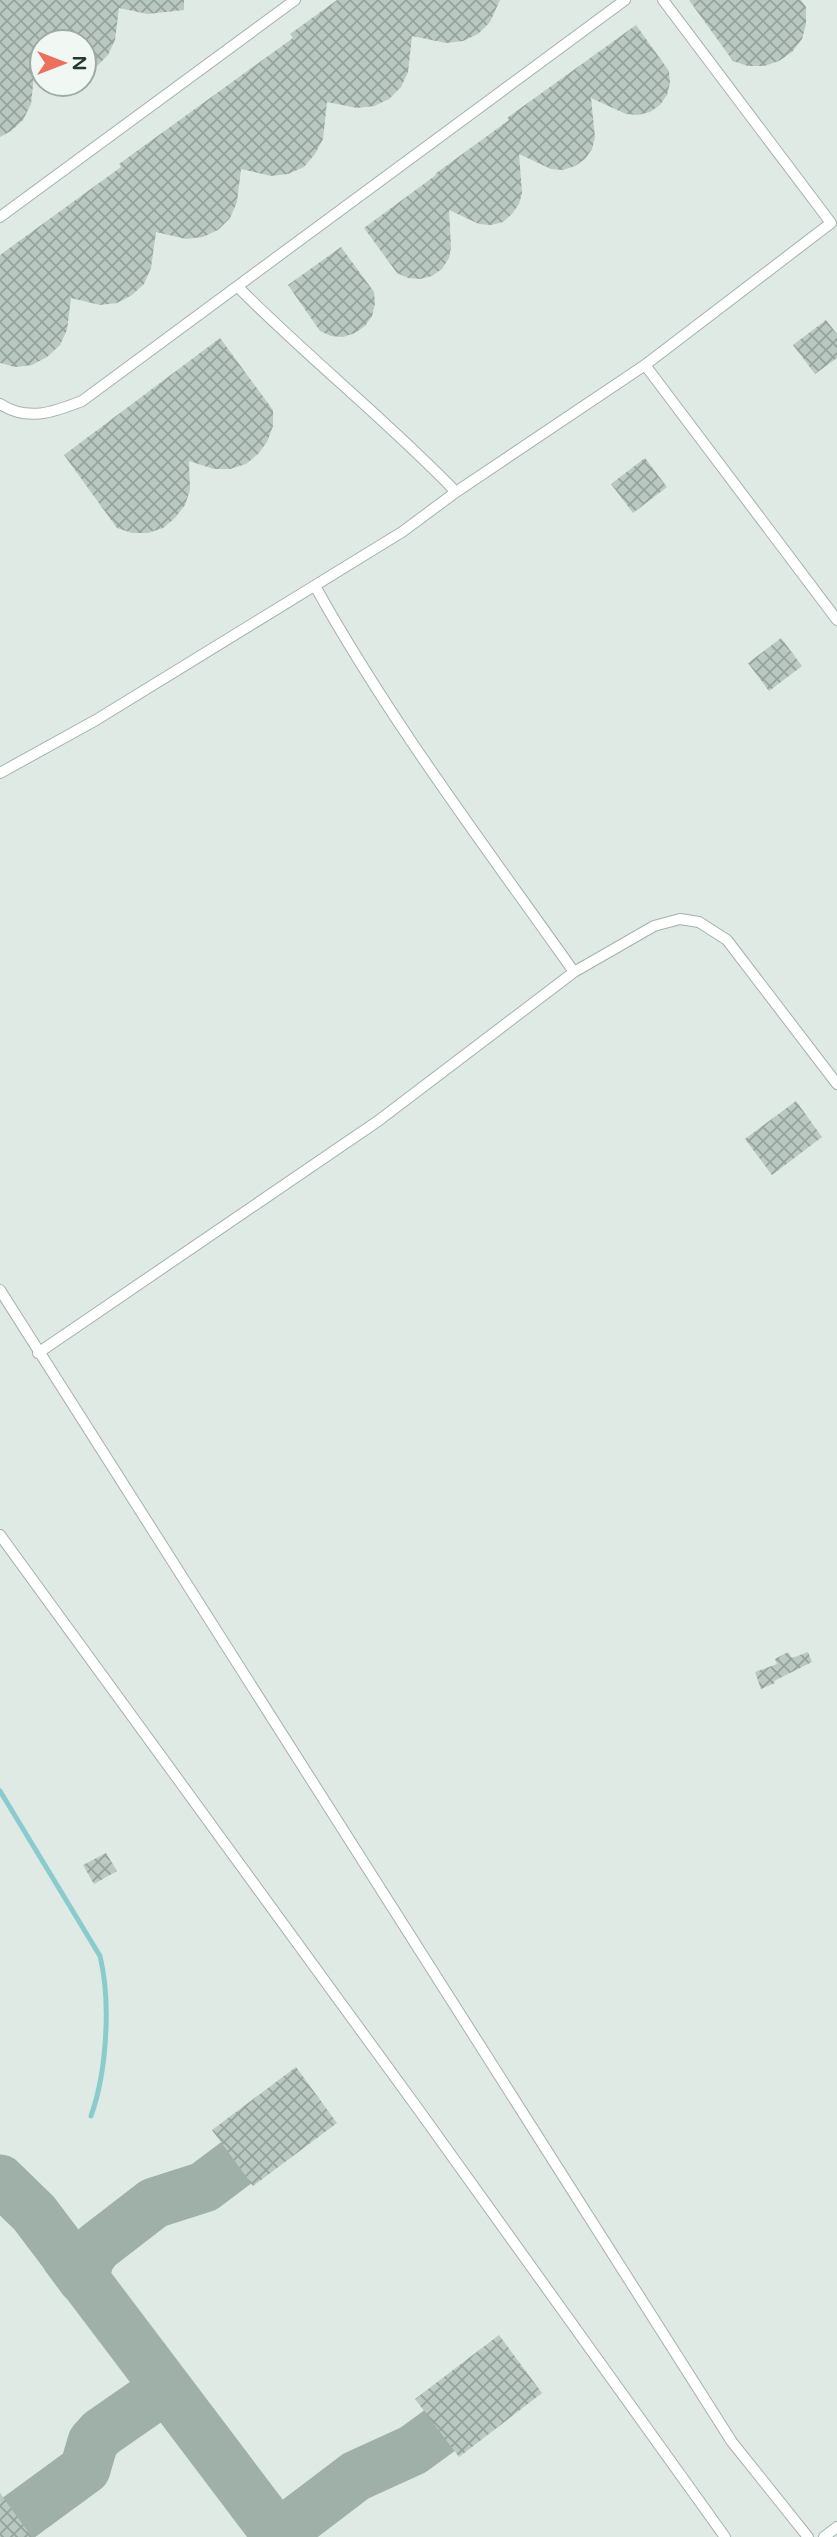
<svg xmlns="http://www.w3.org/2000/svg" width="837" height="2537" font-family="'Varela Round',sans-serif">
<defs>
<pattern id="building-cross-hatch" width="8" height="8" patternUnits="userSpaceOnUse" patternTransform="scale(1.75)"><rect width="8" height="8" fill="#b9c8c0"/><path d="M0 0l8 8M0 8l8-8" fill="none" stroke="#96a39d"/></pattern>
</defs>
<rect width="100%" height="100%" fill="#e0eae5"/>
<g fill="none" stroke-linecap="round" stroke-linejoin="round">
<path stroke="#8acbcd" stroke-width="5" d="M0,1791L100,1956C111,2001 107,2071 91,2116"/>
<path stroke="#9eb0a8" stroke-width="51" d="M0,2180L34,2213L279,2537
M66,2256L83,2279L89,2258L97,2247L154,2203L204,2187L236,2163
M18,2518L85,2469L93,2442L101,2433L153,2397
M298,2520L356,2476L413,2450L439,2431"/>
</g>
<path fill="url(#building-cross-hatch)" d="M0,0H184V10L148,14L119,8L115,40L108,55L96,67L84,73V42H42V66L36,57L31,104L23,120L11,131L0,137Z
M337,0H500L490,22L478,34L463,41L446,43L412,36L408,72L401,87L389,99L374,106L357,108L327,102L323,139L315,154L304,167L288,174L271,176L241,169L237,202L230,218L218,230L203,237L186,239L156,232L151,268L144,284L132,295L117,303L100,305L71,298L67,330L60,345L47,357L32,365L15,367L0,363V255L121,167L119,164L293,38L290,34Z
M689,0H801L806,7V24L802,39L792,52L779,61L764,66H748L733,61Z
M636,25L669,71L670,83L667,95L660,105L650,112L638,115L626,114L591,98L595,137L592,149L585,159L575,166L563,170L551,169L519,154L522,193L519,204L512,214L503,222L491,225L479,224L449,210L451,247L449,258L442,269L432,276L420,279L408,278L397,273L364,228L436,175L435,174L509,120L507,118Z
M341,247L374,292L375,304L372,316L365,326L355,333L343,337L331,336L320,331L288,285Z
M826,320L837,334V358L815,374L793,345Z
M220,338L273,410V426L267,442L258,454L246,464L230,469H214L189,461L190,490L185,505L175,518L163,528L148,533H132L117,528L64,455Z
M645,458L667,487L633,513L611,484Z
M781,638L802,666L769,691L748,663Z
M796,1101L822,1137L772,1175L745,1139Z
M788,1652L792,1658L808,1652L812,1662L774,1681L775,1683L761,1689L755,1672L777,1664L775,1659Z
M106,1853L117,1871L94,1884L83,1865Z
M296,2067L337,2123L253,2186L212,2130Z
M499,2335L542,2393L459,2457L415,2399Z
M0,2493L18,2518L32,2537H0Z"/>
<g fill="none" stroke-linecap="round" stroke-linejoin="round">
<g stroke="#a3b2ab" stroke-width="12">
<path id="service" d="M0,217L295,0
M238,287C308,358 387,420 456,492
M645,365L837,620
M0,404C28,422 54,412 82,401L625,0
M0,773L96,720L402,532L456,492L645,365L831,223L663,0
M574,972L654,926L680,919L699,922L727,940L837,1084
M0,1290L732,2442L808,2537
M38,1353L378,1121L574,972C485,846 390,721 315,586
M0,1535L421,2113L725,2537
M824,2537L837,2527"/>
</g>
<use href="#service" stroke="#fff" stroke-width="10"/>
</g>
<g transform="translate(63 63) rotate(90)"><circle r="33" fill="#f1f7f3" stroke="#9eaba5" stroke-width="2"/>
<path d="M0-5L12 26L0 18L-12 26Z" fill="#eb705d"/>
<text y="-10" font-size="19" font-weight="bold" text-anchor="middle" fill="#223a31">N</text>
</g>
</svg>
